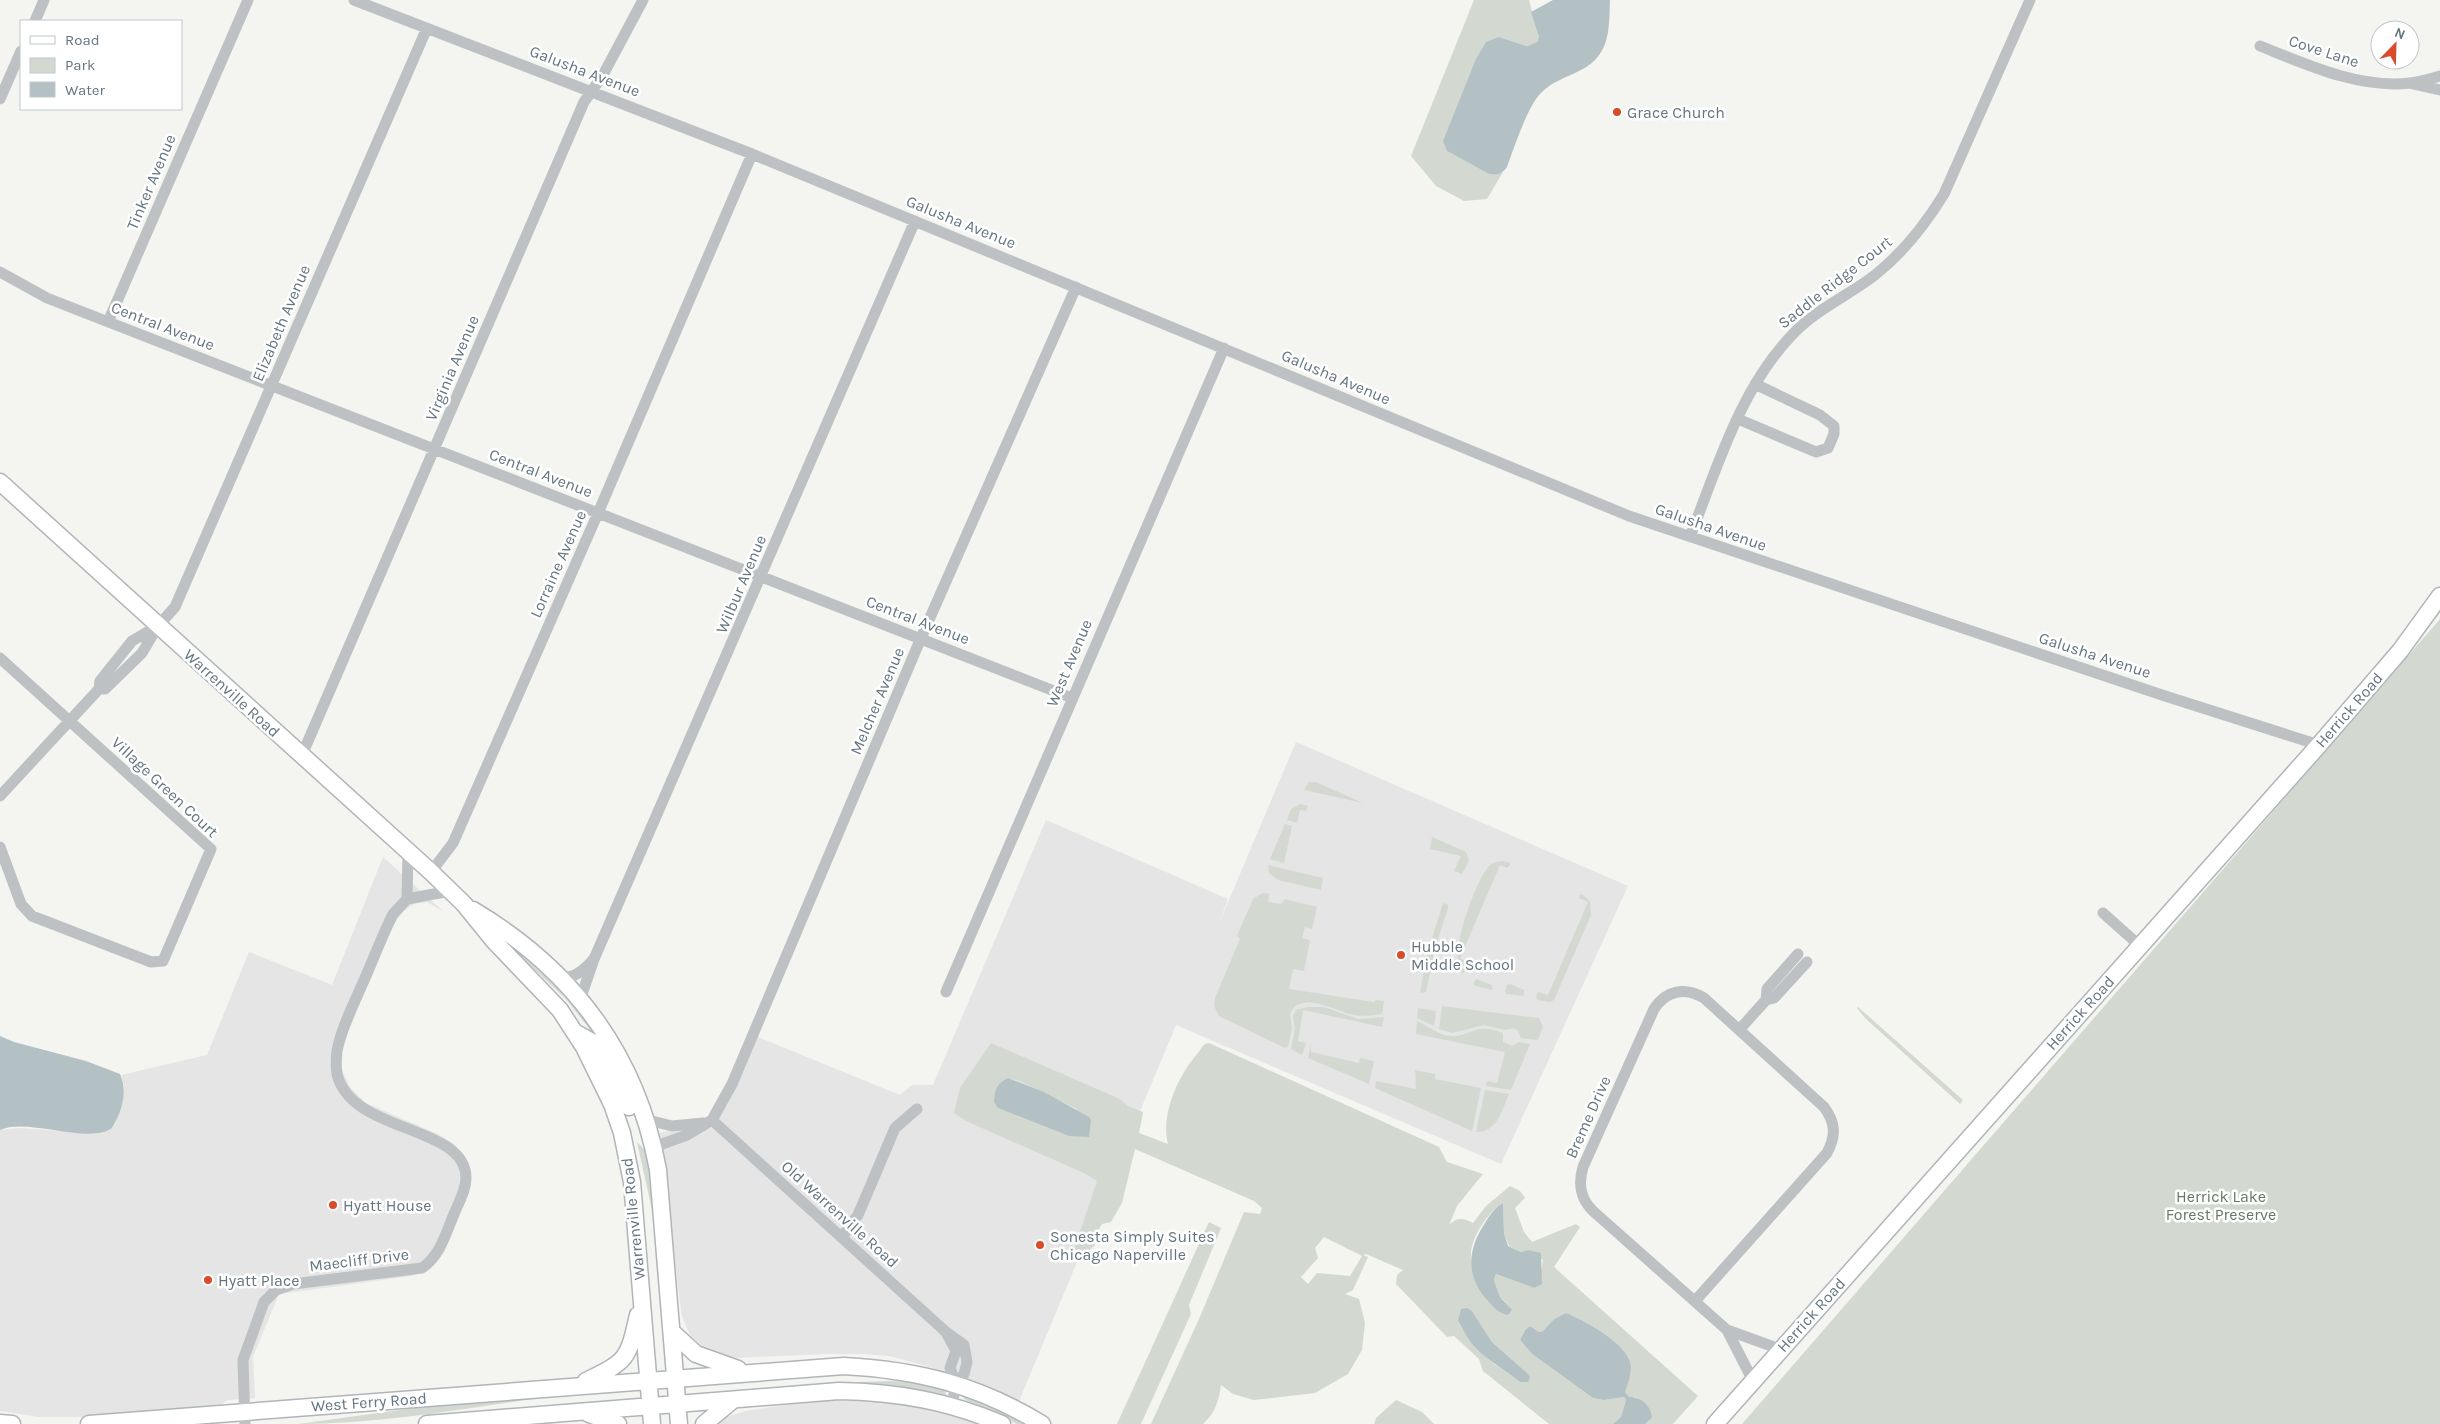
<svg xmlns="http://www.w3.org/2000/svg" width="2440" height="1424" font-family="Karla,sans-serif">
<rect width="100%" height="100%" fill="#f4f4f0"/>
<path fill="#e4e5e4" d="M1296,742L1628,886L1501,1164L1176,1025L1019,1401L930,1367L890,1356L863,1354H825L732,1358L709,1352L690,1335L682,1316L657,1134L714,1116L753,1035L900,1095L912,1085H933L1046,820L1228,899L1218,926Z
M383,857L444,912L427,902L414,904L404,911L393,925L349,1030L341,1053L342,1070L350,1087L366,1103L438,1134L454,1144L467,1161L471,1179L466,1198L444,1252L426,1271L412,1276L279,1294L253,1357L255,1398L228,1400L217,1407L206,1408L82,1417H39L0,1411V1130L21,1128L72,1132L110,1130L115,1124L122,1103L124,1086L121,1075L207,1055L249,952L332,985Z
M814,1401H885L950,1412L981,1424H713L721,1419L745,1411Z"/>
<path fill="#d3d9d0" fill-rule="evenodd" d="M1474,0H1529L1539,37L1537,42L1527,46L1499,37L1447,151L1489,174L1495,175L1503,172L1487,199L1464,201L1436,186L1411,156Z
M2440,619V1424H1742Z
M1309,782H1316L1363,803L1304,790Z
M1300,804L1308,806L1306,811L1300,810L1297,823L1287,820L1291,809Z
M1285,824L1292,826L1284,863L1270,859Z
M1432,837L1466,852L1469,861L1462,874L1454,871L1461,856L1430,849Z
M1502,861L1510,863V865L1507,868L1500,865L1460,958L1469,964L1463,974C1446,959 1475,883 1488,867C1491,863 1496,862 1502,861Z
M1268,865L1323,878L1321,890L1278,880L1269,873Z
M1263,893L1269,894L1268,902L1281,904L1285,899L1317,907L1312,929L1305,927L1302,938L1310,940L1304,971L1293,969L1289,989L1374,1002L1376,1000L1384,1001L1382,1014C1373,1015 1363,1017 1354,1015C1338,1012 1300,989 1290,1014L1292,1029L1288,1046L1285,1048L1219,1016L1214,1006L1215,998L1240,939L1237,936L1253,899Z
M1580,894L1584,895L1590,902L1591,915L1554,1000L1550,1002L1538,1000L1536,997L1538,992L1548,995L1588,902L1579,898Z
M1443,903L1448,905V908L1435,948L1426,992L1420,993L1427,954Z
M509,939L583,1013L602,1045L565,998L506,943Z
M1476,979L1492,985V990L1473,985Z
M1510,984L1524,990V996L1506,994L1505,991L1507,985Z
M1442,1006L1539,1018L1543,1027L1538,1040H1536L1521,1038L1518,1031L1514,1028L1505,1030L1484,1025L1452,1033L1439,1029Z
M1308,1007H1324L1358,1019L1384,1017L1382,1027L1303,1010L1298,1041L1306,1043L1302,1055L1291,1049L1295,1029L1293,1016L1296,1010Z
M1858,1007L1963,1100L1960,1104L1865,1018L1857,1008Z
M1418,1008L1436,1011L1434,1026L1417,1018Z
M1417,1021C1427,1025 1438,1035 1449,1036C1470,1039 1473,1021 1503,1033V1042L1512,1046L1519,1042L1530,1044L1511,1090L1486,1086L1487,1081L1497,1083L1505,1052L1416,1034Z
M991,1043L1120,1099L1128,1106L1143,1112L1139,1133L1168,1144C1160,1115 1179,1074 1198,1053C1202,1048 1202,1044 1209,1043L1439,1147L1447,1162L1483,1174L1457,1206L1449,1225C1457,1217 1463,1218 1473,1223L1486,1206L1510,1186L1520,1191L1525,1198L1515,1208L1524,1232L1532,1242L1576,1224L1580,1227L1554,1267L1698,1396L1673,1424H1645L1652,1418L1636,1397L1629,1398L1624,1392C1628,1384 1631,1375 1631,1366C1629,1344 1584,1320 1566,1313L1554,1319L1543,1331L1539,1332L1530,1326L1525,1330L1520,1340L1532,1354L1593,1398L1604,1400L1624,1397L1626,1400L1621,1417L1613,1424H1549L1483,1371L1479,1359L1454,1336L1447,1337L1396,1284L1397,1275L1403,1270L1366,1254L1363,1255L1368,1257L1353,1290L1345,1294L1359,1299L1365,1323L1362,1350L1348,1374L1315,1393L1254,1400L1233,1394L1221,1385C1219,1401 1215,1413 1203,1424H1151L1199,1319L1244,1212L1260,1214L1262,1208L1254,1201L1135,1149L1122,1203L1111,1222L1102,1224L1093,1239L1095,1245L1082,1257L1072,1256L1097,1181L1084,1173L966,1121L954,1113L960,1088ZM1007,1078L1020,1081L1077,1109L1069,1136L998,1108ZM1503,1203L1504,1233L1509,1246L1521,1252L1528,1250L1543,1260L1541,1271L1534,1288L1496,1274L1494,1280L1500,1297L1508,1304L1476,1283C1473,1273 1470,1263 1471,1252C1472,1237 1489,1210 1503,1203ZM1324,1237L1362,1256L1350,1276L1317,1273L1308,1284L1301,1277L1318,1258L1315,1248ZM1472,1311L1492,1342L1526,1372L1517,1379C1512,1372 1501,1369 1494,1364C1478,1351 1468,1339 1458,1321Z
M1311,1044V1052L1359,1063L1360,1058L1374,1061L1369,1084L1308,1058Z
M1415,1070L1435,1074V1079L1481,1088L1472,1131L1375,1088L1376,1081L1416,1089Z
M1485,1090L1509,1094C1502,1110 1497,1133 1476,1132Z
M637,1142L647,1152L651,1172L654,1219Z
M1209,1222L1221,1228L1189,1305L1191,1314L1141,1424H1117Z
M888,1381L913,1382L945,1389L946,1395L903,1388L860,1385V1382Z
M962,1394L1028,1424H1017L969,1402L963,1398Z
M553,1396C468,1408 384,1424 298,1424L480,1399Z
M1396,1400L1422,1412L1434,1424H1374L1376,1418Z"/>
<path fill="#b4c1c4" d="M1553,0H1610C1609,33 1610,58 1575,73C1562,79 1550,83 1540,94C1527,108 1514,148 1507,167C1502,174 1497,176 1489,174L1447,151L1443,141L1476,59L1486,42L1499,37L1527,46L1537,42L1539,37L1531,12Z
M0,1036L14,1042L86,1061L120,1074C128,1092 122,1111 112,1128C88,1145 27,1117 0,1130Z
M1008,1078L1044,1092L1089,1117L1091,1120L1089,1137L1069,1136L998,1108L994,1102C995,1090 996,1084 1008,1078Z
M1503,1203L1504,1233L1508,1246L1521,1252L1528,1250L1541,1253L1542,1284L1534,1288L1496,1274L1494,1280L1500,1297L1512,1310L1508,1315C1499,1313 1495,1309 1489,1302C1465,1277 1467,1250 1485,1223C1490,1215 1494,1208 1503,1203Z
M1467,1308L1472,1311L1492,1342L1526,1372L1530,1377L1528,1382H1520C1507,1370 1488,1362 1476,1348C1468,1341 1464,1330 1458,1321L1461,1309Z
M1566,1313C1584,1320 1629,1344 1631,1366C1631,1375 1628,1384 1625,1392L1629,1397C1641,1397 1651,1405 1652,1418L1645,1424H1613L1621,1417L1626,1400L1624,1397L1604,1400L1593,1398L1532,1354L1520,1340L1525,1330L1530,1326L1539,1332L1543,1331L1554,1319Z"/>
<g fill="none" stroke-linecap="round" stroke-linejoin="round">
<g stroke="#afb5b9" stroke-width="19">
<path id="secondary" d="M0,482L431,872L464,904L494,941L560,1010L584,1047L612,1104L622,1133L632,1182L652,1424
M473,910C572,969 637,1055 658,1170L679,1424
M578,1034L597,1045L609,1064L629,1107
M672,1332L696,1354L738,1369
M586,1381C627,1361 628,1360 638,1315
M589,1414L618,1424
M0,1423L12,1424
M89,1424L844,1366C918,1370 978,1385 1042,1424
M427,1424L839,1391C897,1392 948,1401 1002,1424
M704,1424L733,1400
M1715,1424L2319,745L2400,651L2440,596"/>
</g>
<path stroke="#bdc1c4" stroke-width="11" d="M354,0L752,154L1629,516L2162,695L2319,745
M35,21L44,0
M2260,46C2305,64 2359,89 2410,83C2420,82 2430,79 2440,76
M2413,84L2440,90
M0,99L21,51
M0,272L47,298L1072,698
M108,322L248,0
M1738,419L1816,452L1828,448L1834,434V426L1820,415L1755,384
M1690,537C1717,468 1740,389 1792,335C1816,309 1848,296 1875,275C1904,252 1925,225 1944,194L2030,0
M0,658L211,849L163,961L151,962L32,916L21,904L0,847
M99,689L100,681L132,641L156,627
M302,755L584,102L603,75L643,0
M0,796L99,689H105L142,653L158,626L175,607L427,28
M431,872L453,843L598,513L752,154
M407,899L408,852
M2103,913L2140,946
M561,978C575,978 584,970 593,960
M946,992L1224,348
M580,1000L594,959L915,221
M1766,1000L1774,998L1807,962
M1739,1030L1766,1000L1767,989L1798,954
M644,1119L672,1126L703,1123
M712,1120L946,1332L964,1345L967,1362L964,1374L956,1384L952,1405
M654,1147L687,1135L712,1120L732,1084L921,638L1076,287
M842,1237L858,1215L895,1128L917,1109
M1695,1301L1827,1153C1836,1136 1836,1123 1824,1107L1704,998C1685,987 1666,990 1654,1009L1583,1167C1578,1184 1580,1198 1593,1211L1727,1330L1752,1379
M1727,1330L1780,1349
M947,1334L956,1351L950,1368L956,1384
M245,1424L243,1360L264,1302L276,1290L293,1284L422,1268C440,1256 446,1233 454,1214C459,1202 466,1190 466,1178C466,1124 351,1134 337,1074C336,1067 336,1059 337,1051C341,1029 352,1008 361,987C372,963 381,938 393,914L407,899L450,891"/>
<use href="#secondary" stroke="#fff" stroke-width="16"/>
</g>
<g fill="#d94b2b" stroke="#fff" stroke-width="2">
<circle cx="1617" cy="112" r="5"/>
<circle cx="1401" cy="955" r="5"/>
<circle cx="333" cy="1205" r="5"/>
<circle cx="1040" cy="1245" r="5"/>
<circle cx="208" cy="1280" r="5"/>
</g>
<g text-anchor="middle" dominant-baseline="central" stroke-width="5" stroke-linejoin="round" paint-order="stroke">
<g font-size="16" fill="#647580" stroke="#fff">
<text transform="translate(2324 51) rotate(18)">Cove Lane</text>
<text transform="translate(585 71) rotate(21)">Galusha Avenue</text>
<text transform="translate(151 182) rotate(-67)">Tinker Avenue</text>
<text transform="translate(961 222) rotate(22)">Galusha Avenue</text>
<text transform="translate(1835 282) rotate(-38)">Saddle Ridge Court</text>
<text transform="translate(281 323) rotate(-67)">Elizabeth Avenue</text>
<text transform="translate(163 326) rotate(21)">Central Avenue</text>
<text transform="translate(452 368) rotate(-67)">Virginia Avenue</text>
<text transform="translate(1336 377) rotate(23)">Galusha Avenue</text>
<text transform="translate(541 473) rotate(21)">Central Avenue</text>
<text transform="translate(1711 527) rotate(19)">Galusha Avenue</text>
<text transform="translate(558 564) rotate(-66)">Lorraine Avenue</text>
<text transform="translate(741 584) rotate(-67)">Wilbur Avenue</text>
<text transform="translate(918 620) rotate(21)">Central Avenue</text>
<text transform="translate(2095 655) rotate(18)">Galusha Avenue</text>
<text transform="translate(1069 663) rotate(-67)">West Avenue</text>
<text transform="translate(232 693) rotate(42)">Warrenville Road</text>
<text transform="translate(877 701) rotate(-67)">Melcher Avenue</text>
<text transform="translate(2349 710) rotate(-49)">Herrick Road</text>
<text transform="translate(165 787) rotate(43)">Village Green Court</text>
<text transform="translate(2080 1013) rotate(-48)">Herrick Road</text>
<text transform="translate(1588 1117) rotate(-66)">Breme Drive</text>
<text transform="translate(840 1214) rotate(42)">Old Warrenville Road</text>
<text transform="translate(633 1219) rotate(-96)">Warrenville Road</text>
<text transform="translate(359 1260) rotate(-7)">Maecliff Drive</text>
<text transform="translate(1811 1315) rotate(-48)">Herrick Road</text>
<text transform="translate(369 1402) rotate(-4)">West Ferry Road</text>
</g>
<g font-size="16" fill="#647580" stroke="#fff" text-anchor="start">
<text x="1627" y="112">Grace Church</text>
<text x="1411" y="946">Hubble<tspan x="1411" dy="18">Middle School</tspan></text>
<text x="343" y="1205">Hyatt House</text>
<text x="1050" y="1236">Sonesta Simply Suites<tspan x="1050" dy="18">Chicago Naperville</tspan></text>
<text x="218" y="1280">Hyatt Place</text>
</g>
<g font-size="16" fill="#687763" stroke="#fff">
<text x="2221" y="1196">Herrick Lake<tspan x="2221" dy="18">Forest Preserve</tspan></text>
</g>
</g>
<rect x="20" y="20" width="162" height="90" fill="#ffffff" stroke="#c1c8cc"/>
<rect x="30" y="36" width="25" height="8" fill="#ffffff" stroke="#c1c8cc"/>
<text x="65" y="45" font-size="15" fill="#647580">Road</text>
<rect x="30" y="58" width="25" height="15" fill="#d3d9d0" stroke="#c1c8cc"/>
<text x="65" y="70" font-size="15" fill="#647580">Park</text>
<rect x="30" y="82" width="25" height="15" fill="#b4c1c4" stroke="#c1c8cc"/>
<text x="65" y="95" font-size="15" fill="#647580">Water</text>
<g transform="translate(2395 45) rotate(23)"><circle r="24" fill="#ffffff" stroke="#c1c8cc"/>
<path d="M0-4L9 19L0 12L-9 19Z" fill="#d94b2b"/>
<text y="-8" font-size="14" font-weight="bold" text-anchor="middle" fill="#647580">N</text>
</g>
</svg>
